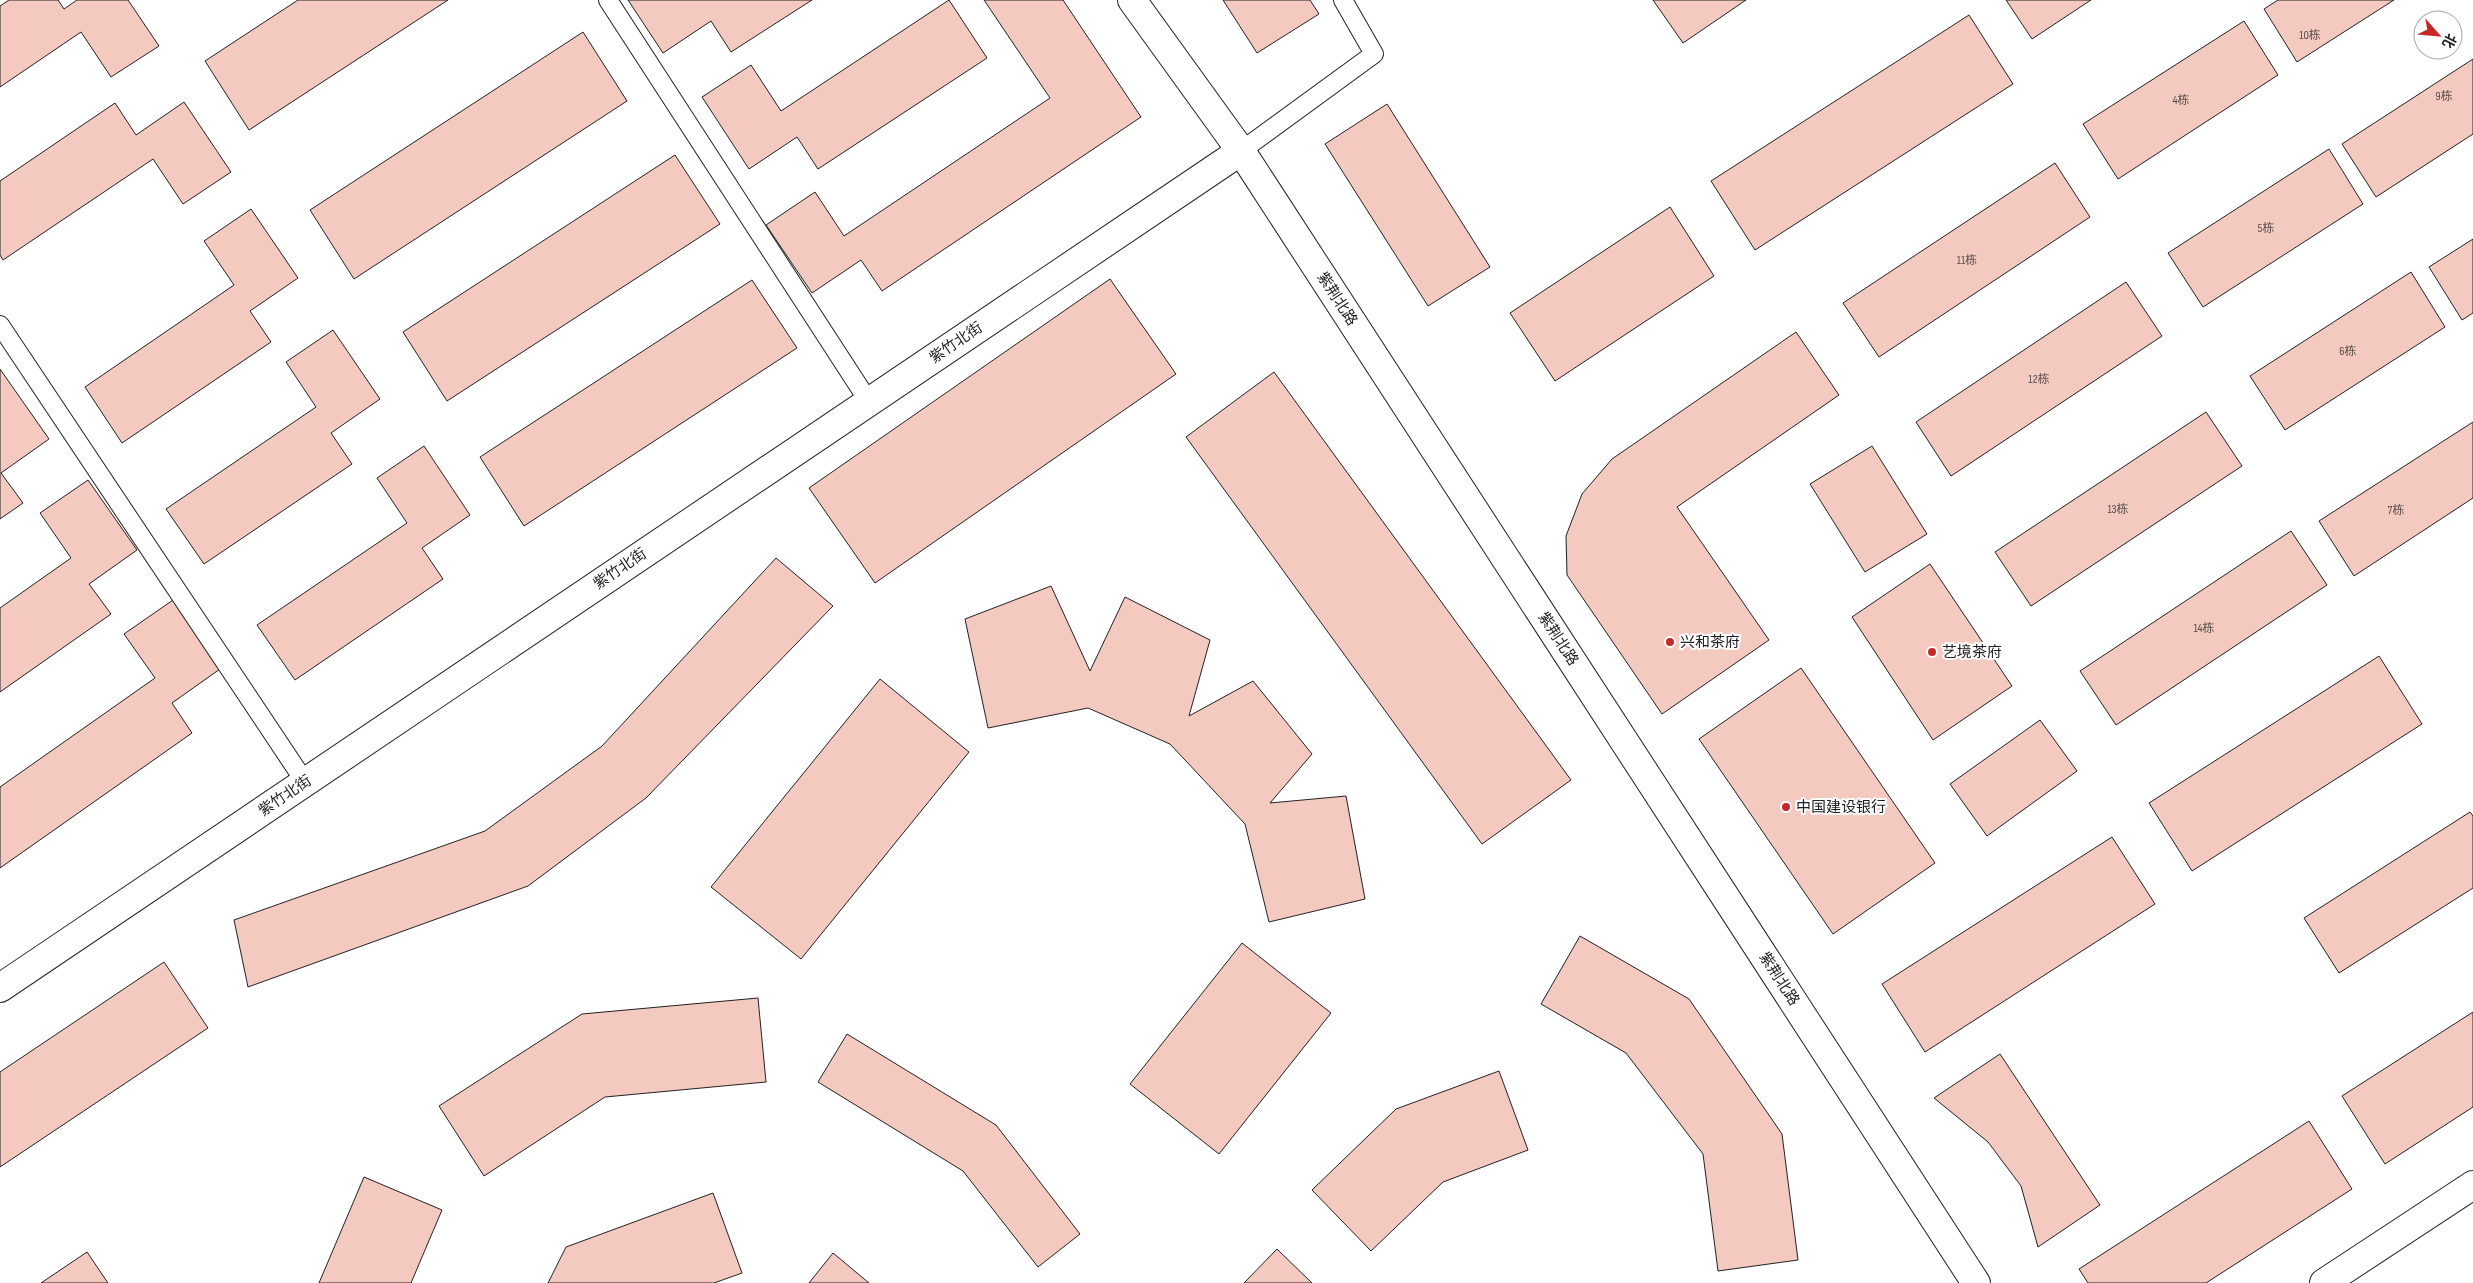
<svg xmlns="http://www.w3.org/2000/svg" width="2473" height="1283" font-family="'Sofia Sans Condensed','Noto Sans SC',sans-serif">
<rect width="100%" height="100%" fill="#fff"/>
<path fill="#f3c9c0" stroke="#222" d="M9,0H58L64,9L77,0H128L159,46L111,77L81,32L0,87V6Z
M298,0H448L249,130L205,61Z
M628,0H812L731,52L711,21L663,53Z
M949,0L987,58L818,169L797,137L749,169L702,97L751,65L781,111Z
M984,0H1063L1141,117L882,291L861,260L812,293L766,225L815,192L844,236L1050,98Z
M1223,0H1310L1319,14L1257,53Z
M1653,0H1746L1683,43Z
M2006,0H2091L2032,39Z
M2278,0H2394L2297,62L2264,9Z
M1969,15L2013,84L1755,250L1711,181Z
M2244,21L2278,75L2118,179L2083,124Z
M583,32L627,101L354,279L310,210Z
M2473,59V134L2376,197L2342,144Z
M184,102L231,172L183,204L153,159L3,260L0,255V181L115,103L136,135Z
M1387,104L1490,267L1428,306L1325,144Z
M2329,149L2363,204L2203,307L2168,253Z
M675,155L720,224L447,401L403,332Z
M2055,163L2090,217L1879,357L1843,303Z
M1670,207L1714,276L1555,381L1510,313Z
M251,209L298,278L250,311L271,342L122,443L85,387L234,285L204,241Z
M2473,239V313L2462,320L2429,267Z
M2411,272L2445,327L2285,430L2250,376Z
M1110,279L1176,374L875,583L809,488Z
M752,280L797,348L524,526L480,457Z
M2126,282L2162,336L1951,476L1916,422Z
M333,330L380,399L331,433L352,464L204,564L166,509L316,407L286,362Z
M1796,332L1839,395L1677,507L1769,640L1662,714L1567,575L1566,536L1582,494L1612,459Z
M0,369L49,439L1,473L23,503L0,519Z
M1274,372L1571,780L1482,844L1186,437Z
M2206,412L2242,466L2031,606L1995,552Z
M2473,422V498L2354,576L2319,521Z
M424,446L470,515L422,548L443,579L295,680L257,625L407,523L377,478Z
M1872,446L1927,534L1865,572L1810,484Z
M88,480L137,550L89,584L111,614L0,692V608L71,558L40,513Z
M2291,531L2327,585L2116,725L2080,671Z
M776,558L833,606L646,798L528,886L248,987L234,920L485,831L602,746Z
M1930,564L2012,686L1933,740L1852,617Z
M1051,586L1090,671L1125,597L1210,640L1189,716L1253,681L1312,754L1270,803L1346,796L1365,899L1269,922L1245,824L1170,744L1088,708L988,728L965,619Z
M173,600L220,669L172,703L192,733L0,868V787L155,678L124,634Z
M2379,656L2422,724L2192,871L2149,803Z
M1801,668L1935,863L1833,934L1699,739Z
M880,679L969,752L801,959L711,887Z
M2040,720L2077,771L1987,836L1950,784Z
M2470,812L2473,816V888L2339,973L2304,918Z
M2112,837L2155,904L1925,1052L1882,984Z
M1580,936L1689,999L1782,1134L1798,1260L1718,1271L1703,1154L1626,1053L1541,1004Z
M1242,943L1331,1013L1219,1154L1130,1084Z
M164,962L208,1028L0,1167V1072Z
M758,998L766,1082L605,1097L484,1176L439,1106L582,1014Z
M2473,1012V1107L2385,1164L2342,1096Z
M847,1034L996,1125L1080,1234L1038,1267L963,1171L818,1082Z
M2000,1054L2100,1205L2038,1247L2021,1186L1988,1142L1934,1098Z
M1499,1071L1528,1150L1443,1182L1371,1251L1312,1190L1396,1109Z
M2309,1121L2352,1189L2206,1283H2088L2079,1269Z
M364,1177L442,1210L411,1283H319Z
M713,1193L742,1273L714,1283H548L566,1247Z
M1277,1249L1312,1283H1244Z
M87,1252L108,1283H41Z
M833,1253L869,1283H809Z"/>
<g fill="none" stroke-linecap="round" stroke-linejoin="round">
<g stroke="#222" stroke-width="20">
<path id="lane" d="M608,0L869,402
M1241,151L1374,54L1343,0
M0,325L305,782"/>
</g>
<g stroke="#222" stroke-width="30">
<path id="street" d="M1132,0L1241,151L1976,1283
M0,988L1241,151
M2324,1283L2473,1185"/>
</g>
<use href="#lane" stroke="#fff" stroke-width="18"/>
<use href="#street" stroke="#fff" stroke-width="28"/>
</g>
<g fill="#c62828" stroke="#fff" stroke-width="2">
<circle cx="1670" cy="642" r="5"/>
<circle cx="1932" cy="652" r="5"/>
<circle cx="1786" cy="807" r="5"/>
</g>
<g text-anchor="middle" dominant-baseline="central" stroke-width="4" stroke-linejoin="round" paint-order="stroke">
<g font-size="12" fill="#564c4a">
<text x="2310" y="35">10栋</text>
<text x="2444" y="96">9栋</text>
<text x="2181" y="100">4栋</text>
<text x="2266" y="228">5栋</text>
<text x="1967" y="260">11栋</text>
<text x="2348" y="351">6栋</text>
<text x="2039" y="379">12栋</text>
<text x="2118" y="509">13栋</text>
<text x="2396" y="510">7栋</text>
<text x="2204" y="628">14栋</text>
</g>
<g font-size="15" fill="#222" stroke="#fff">
<text transform="translate(1337 299) rotate(57)">紫荆北路</text>
<text transform="translate(956 343) rotate(-34)">紫竹北街</text>
<text transform="translate(620 569) rotate(-34)">紫竹北街</text>
<text transform="translate(1558 639) rotate(57)">紫荆北路</text>
<text transform="translate(285 796) rotate(-34)">紫竹北街</text>
<text transform="translate(1779 979) rotate(57)">紫荆北路</text>
</g>
<g font-size="15" fill="#222" stroke="#fff" text-anchor="start">
<text x="1680" y="642">兴和茶府</text>
<text x="1942" y="652">艺境茶府</text>
<text x="1796" y="807">中国建设银行</text>
</g>
</g>
<g transform="translate(2438 35) rotate(117)"><circle r="24" fill="#ffffff" stroke="#a7a7a7"/>
<path d="M0-4L9 19L0 12L-9 19Z" fill="#c62828"/>
<text y="-8" font-size="14" font-weight="bold" text-anchor="middle" fill="#222222">北</text>
</g>
</svg>
